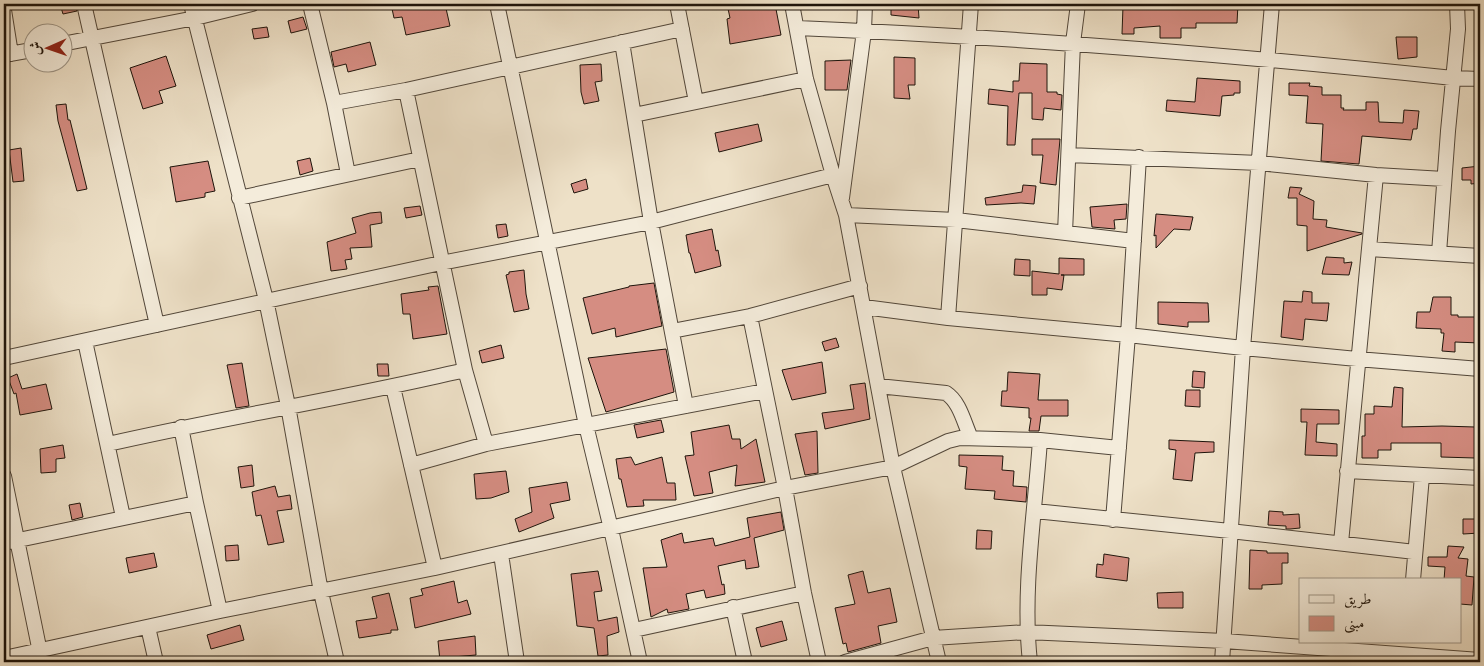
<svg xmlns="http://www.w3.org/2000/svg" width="1484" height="666" font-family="Alegreya,Amiri,serif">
<rect width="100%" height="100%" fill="#eee1c8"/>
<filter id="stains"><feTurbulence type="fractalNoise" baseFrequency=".004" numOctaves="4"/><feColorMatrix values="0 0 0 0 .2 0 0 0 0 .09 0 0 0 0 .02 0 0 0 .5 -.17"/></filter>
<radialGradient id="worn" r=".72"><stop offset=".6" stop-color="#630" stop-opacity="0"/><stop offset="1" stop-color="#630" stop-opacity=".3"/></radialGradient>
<path fill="#d58d82" stroke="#1e140b" d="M60,4H75L77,11L63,14Z
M391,4H445L450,26L406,35L402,17L394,18Z
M727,4H775L781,35L730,44L727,19L730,18Z
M891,4H918L919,18L891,15Z
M1144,4H1169V7L1214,8V4H1238L1237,23H1196V28H1181V38H1160V26L1134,28V34H1122L1123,6H1144Z
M303,17L307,29L291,33L288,21Z
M267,27L269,37L254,39L252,29Z
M1396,37H1417V57L1398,59Z
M370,42L376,65L348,72L346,64L334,67L331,52Z
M166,56L176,86L159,91L163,103L143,109L130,68Z
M894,57L915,58V85H908L910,99L894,98Z
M851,60L847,90H825V61Z
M1020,63L1047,64V92H1057V94L1062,95L1061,110L1044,108L1043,120L1032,119V93H1019L1015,145H1007L1008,106L988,104L989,89L1013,92V81H1019Z
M601,64L602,81L595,82L599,101L584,104L581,92L580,65Z
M1197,78L1240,81V93H1234V95L1222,96L1220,116L1166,111L1167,100L1195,102Z
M1289,83H1310L1309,86L1322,87V95H1341V108H1344L1343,110H1366V102H1378L1379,122L1403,123L1404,110L1419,111L1417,129H1413L1411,140L1362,136L1359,164L1321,161L1323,124L1306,123L1308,96L1289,95Z
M66,104L68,120H70L87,189L77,191L58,121L56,105Z
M758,124L762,141L719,152L715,133Z
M1032,139H1060L1056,185L1040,183L1043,155H1032Z
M21,148L24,181L13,182L9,150Z
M310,158L313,171L300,175L297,161Z
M208,161L215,191L205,193V197L176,202L170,167Z
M1480,166V183L1471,184V180H1462V168Z
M586,179L588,189L574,193L571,184Z
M1023,185L1036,186L1034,204L1021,203L986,205L985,198L1022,192Z
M1290,187L1302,188L1299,194L1314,201L1313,219L1327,220L1326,227L1362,233V234L1307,251V226L1297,225V198H1288Z
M1127,204L1126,219L1114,220L1115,229L1092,227L1090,207Z
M420,206L422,215L406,218L404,208Z
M381,212L382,223L370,225L372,247L350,248L352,259L345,260L347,269L331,271L327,242L356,233L352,218L370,213Z
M1156,214L1193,217L1190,230L1174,229L1156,248V235L1154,236Z
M506,224L508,236L498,238L496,225Z
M712,229L716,251L718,250L721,266L695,273L690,253H689L686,235Z
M1326,257L1344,258V263L1352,262L1349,275L1322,274Z
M1059,258L1084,259V275H1061H1064L1062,290L1047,288V295H1032V271L1059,274Z
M1015,259L1030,260V276L1014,275Z
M524,270L526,294L529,309L514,312L506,275L509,274V272Z
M654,283L662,326L616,337L615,328L592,334L583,298L629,287V286Z
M438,286L447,334L413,339L410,314H403L401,294L429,290L428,287Z
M1303,291L1312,292V303H1329L1327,321L1305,319L1303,340L1281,337L1284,301L1302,302Z
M1433,297H1451V315H1458V317H1480V343L1455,342V352L1442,351L1444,333H1441V329L1416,328L1417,312H1430Z
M1158,302L1208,303L1209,322H1188V327L1158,324Z
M836,338L839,347L825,351L822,342Z
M501,345L504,358L482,363L479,351Z
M666,349L674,392L606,412L588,358Z
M822,362L826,393L792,400L782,370Z
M242,363L249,406L236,408L227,365Z
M377,364H388L389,376H378Z
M1193,371L1205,372L1204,388L1192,387Z
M1008,372L1040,374L1038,400H1068V416H1041L1039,431H1029L1031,418H1029V408L1001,406L1002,391H1007Z
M17,374L22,389L46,384L52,409L20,415L16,393L14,394L8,378Z
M865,383L870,419L825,429L822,413L854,409L850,385Z
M1394,387L1403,388L1402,427L1442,426L1475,427V458L1441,457V443H1391V450H1378V458H1362V436H1365V414H1374V406L1392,407Z
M1186,390H1200V407L1185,406Z
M1301,409L1339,410V424H1317L1316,442L1337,444V456L1305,455L1307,422H1301Z
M661,420L664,432L637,438L634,425Z
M729,425L732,439H740L741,449L756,439L765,482L735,486L737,465L709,472L713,493L694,496L685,456L694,455L691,432Z
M817,431L818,473L805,475L795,434Z
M1169,440L1214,442V452L1195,453L1192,481L1173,479L1176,450L1169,449Z
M63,445L65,458L56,459V472L41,473L40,449Z
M959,455L1003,456L1002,470L1014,471L1013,486L1027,487L1026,502L994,499L995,491L965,489L967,467L959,466Z
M631,457L635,465L662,457L667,483H675L676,500H643L644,506L627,507L621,479H619L616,459Z
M252,465L254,486L241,488L238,467Z
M506,471L509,492L491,498L476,499L474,474Z
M567,482L570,500L550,504L554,518L519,532L515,519L532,512L529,488Z
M275,486L278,497L290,495L292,509L277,511L284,542L268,545L261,515L256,516L252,492Z
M80,503L83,517L72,520L69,505Z
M1269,511L1283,512V515L1299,514L1300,528L1290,529H1286V526L1268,525Z
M781,512L784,530L754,538L759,567L746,569L745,560L718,566L722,585L724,584L725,594L706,598L704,590L686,594L689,609L668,613L667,609L651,617L643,568L667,567L661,540L682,533L684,543L713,538L715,546L750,537L747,518Z
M1463,519H1479L1480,533L1463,534Z
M977,530L992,531L991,549H976Z
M238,545L239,560L226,561L225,546Z
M1448,546L1464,547L1458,558L1468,559L1466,576L1474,577L1472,605L1460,604V580H1444L1445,567L1428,566V557H1447Z
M1250,550L1267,551V553H1288V563H1282V584L1262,585V589H1249Z
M154,553L157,567L129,573L126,558Z
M1104,554L1129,558L1127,581L1096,577L1097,564L1103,565Z
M598,571L602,591L594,592L598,621L617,617L619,632L607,636L608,655L598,656L594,628L577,626L571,574Z
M863,571L868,593L890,588L897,622L878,626L881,643L848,652L846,643L843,644L835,608L855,604L848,575Z
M454,581L458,603L467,600L471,614L415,628L410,598L423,595L421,589Z
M1183,592V608H1158L1157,593Z
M389,593L398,630H391V633L359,638L356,621L377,618L372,597Z
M782,621L787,640L761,647L756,628Z
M240,625L244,640L211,649L207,635Z
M475,636L476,655L453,657V659L440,661L438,641Z"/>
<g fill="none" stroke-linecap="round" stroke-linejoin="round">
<g stroke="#52473a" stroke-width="16">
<path id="street" d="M84,4L157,325
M191,4L266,300L288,406L321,592L337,662
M310,4L334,103L348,174
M497,4L586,425L611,529L640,662
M677,4L696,102
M792,4L806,79L833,175L846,215L893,467L939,662
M4,10L11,54
M797,28C1016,37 1235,55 1453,78L1480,79
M622,42L651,222L686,406
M62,44L195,18L252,4
M4,55L32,50
M406,90L465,370L486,444
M334,103L406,90L682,29
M634,115L806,79
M1069,155L1259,163L1376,175L1444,179
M239,198L420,159
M842,198L864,31L865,4
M846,215L956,220L1134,241
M1065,233L1073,43L1078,4
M1369,249L1480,256
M1439,253L1448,131L1458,29L1457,4
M864,307L948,318L1128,335L1243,348L1357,359L1480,369
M750,316L785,488L804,593L819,662
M948,318L971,4
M672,331L750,316L860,286
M85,341L123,517
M4,358L441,263L651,222L833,175
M878,386L946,393C960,402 964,423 971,438
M393,387L435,568
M181,427L196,503L220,611
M108,444C226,417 347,398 465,370
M411,465L486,444L765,391
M1347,471L1480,478
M4,476L42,662
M1035,511L1230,531L1415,552
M1113,520L1128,335L1139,157
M4,543L196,503
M1341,543L1376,175
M501,554L517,662
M1413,580L1422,476
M733,607L745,662
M148,627L156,662
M634,630L804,593
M4,658L220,611L435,568L785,488L893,467L948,441L960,438L1040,440L1119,448
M845,662L933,638L1026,632L1224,641L1480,660
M1030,662C1022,590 1035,513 1040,440
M1222,662L1243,348L1272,4"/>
</g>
<use href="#street" stroke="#f4ecdb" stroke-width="14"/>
</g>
<rect width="1484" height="666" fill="none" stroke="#eee1c8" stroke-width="20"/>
<rect x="5" y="5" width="1474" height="656" fill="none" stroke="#1e140b" stroke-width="2.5"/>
<rect x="10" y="10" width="1464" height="646" fill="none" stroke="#1e140b"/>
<rect x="1299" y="578" width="162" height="65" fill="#f4ecdb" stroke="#9e9688"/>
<rect x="1309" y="595" width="25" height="8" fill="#f4ecdb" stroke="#9e9688"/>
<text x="1344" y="604" font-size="15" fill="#1e140b">طريق</text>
<rect x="1309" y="616" width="25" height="15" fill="#d58d82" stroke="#9e9688"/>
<text x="1344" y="628" font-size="15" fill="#1e140b">مبنى</text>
<g transform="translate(48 48) rotate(268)"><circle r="24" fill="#f4ecdb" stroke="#9e9688"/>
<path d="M0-4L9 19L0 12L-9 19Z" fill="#8f2418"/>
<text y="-8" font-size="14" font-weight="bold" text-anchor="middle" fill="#1e140b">ش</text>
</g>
<rect width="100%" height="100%" filter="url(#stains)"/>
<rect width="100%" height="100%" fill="url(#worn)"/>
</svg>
